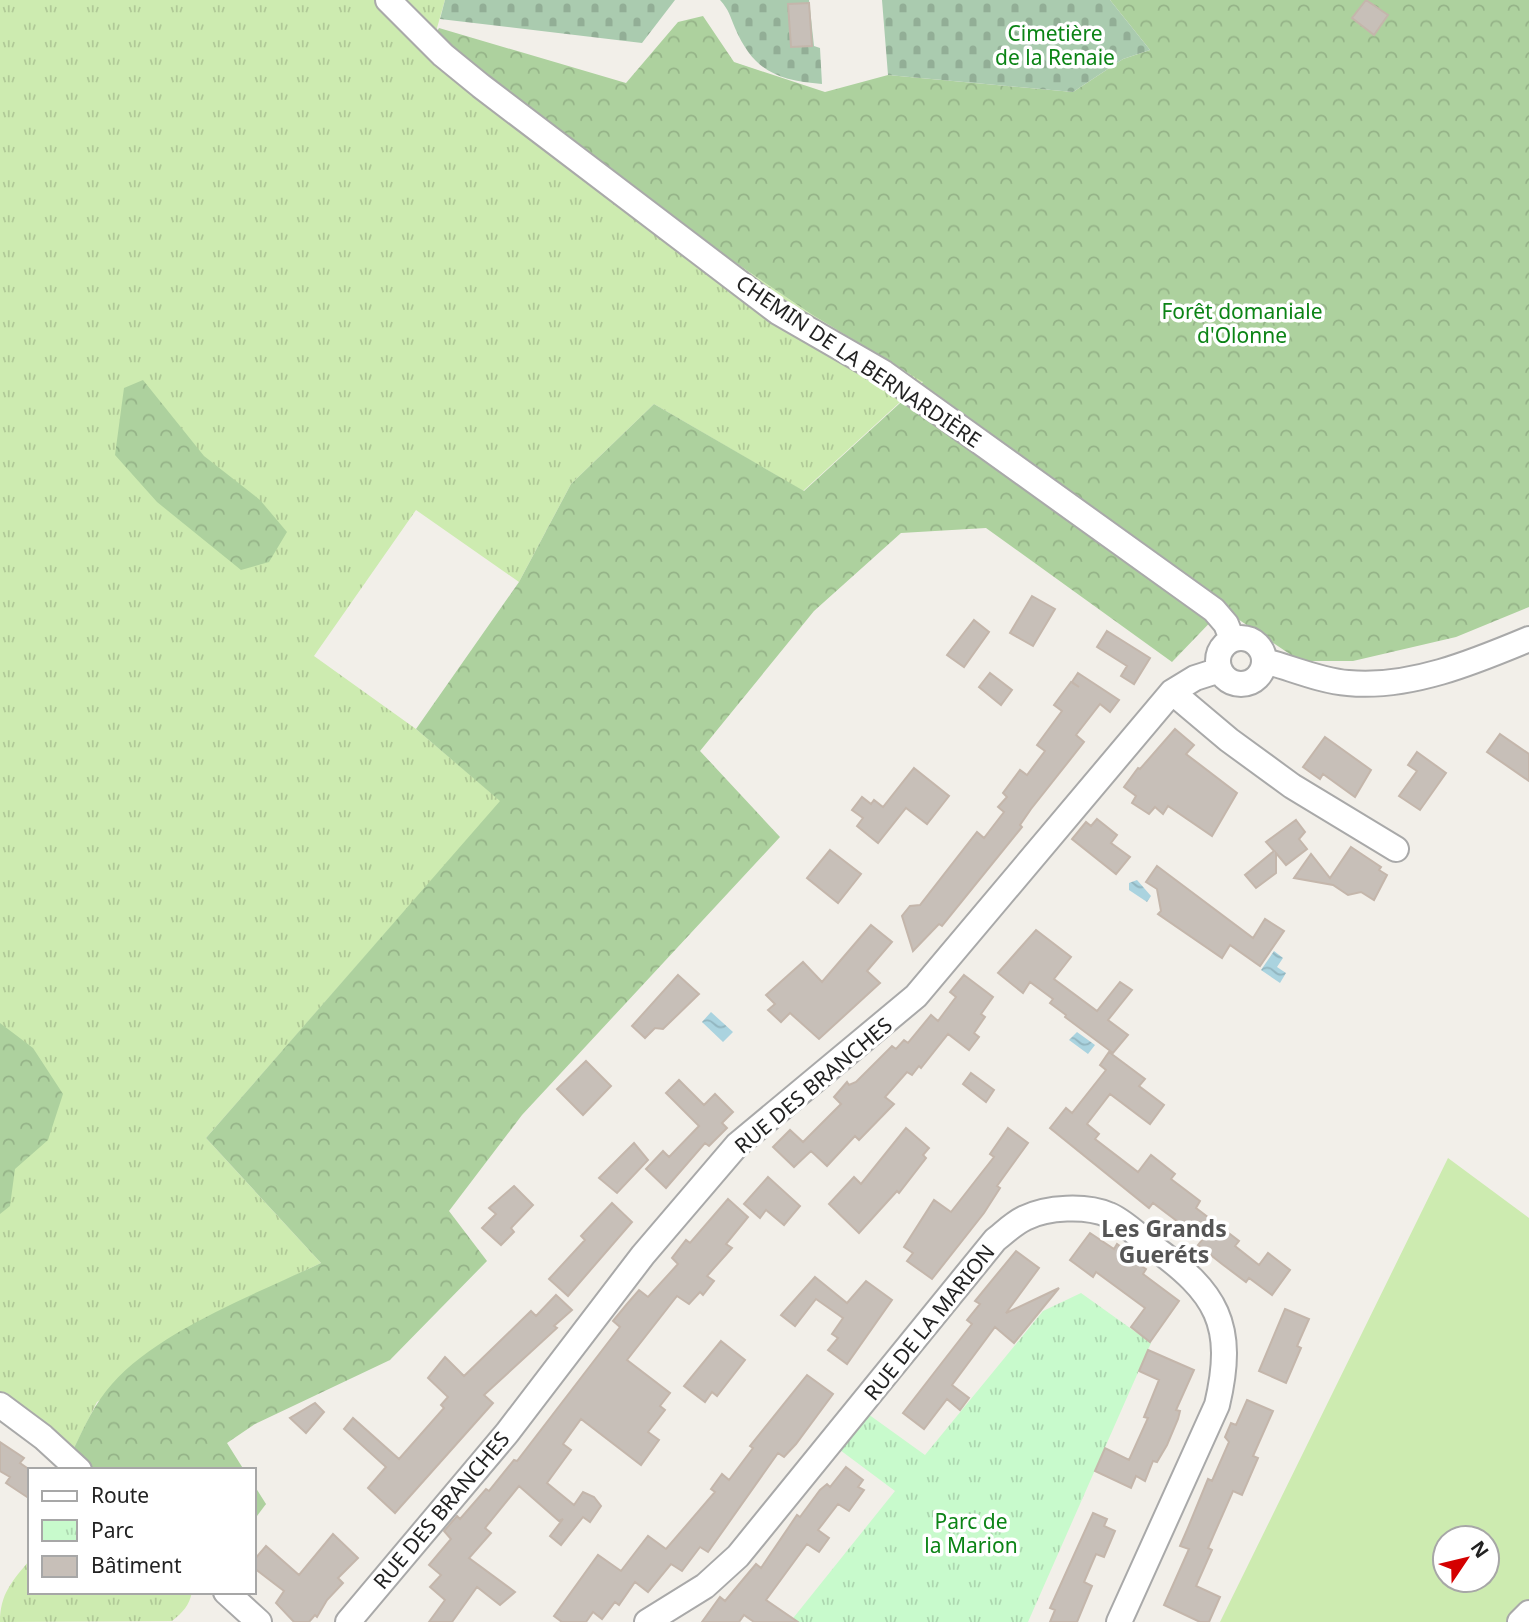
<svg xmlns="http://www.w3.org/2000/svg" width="1529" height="1622" font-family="'Noto Sans',sans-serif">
<defs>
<pattern id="grass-tufts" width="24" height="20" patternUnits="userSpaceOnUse" patternTransform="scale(1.75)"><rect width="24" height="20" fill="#cdebb0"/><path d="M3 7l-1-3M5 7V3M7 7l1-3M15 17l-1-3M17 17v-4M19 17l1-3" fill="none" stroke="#b0c997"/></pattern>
<pattern id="forest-crowns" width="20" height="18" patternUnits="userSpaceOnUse" patternTransform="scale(1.75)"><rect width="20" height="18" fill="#add19e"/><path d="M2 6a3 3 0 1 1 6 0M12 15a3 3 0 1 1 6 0" fill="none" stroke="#95b388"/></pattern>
<pattern id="cemetery-stones" width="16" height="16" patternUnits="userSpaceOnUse" patternTransform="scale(1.75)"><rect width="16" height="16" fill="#aacbaf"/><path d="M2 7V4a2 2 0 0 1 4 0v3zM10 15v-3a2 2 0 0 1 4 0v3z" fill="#92ae96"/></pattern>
<pattern id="park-tufts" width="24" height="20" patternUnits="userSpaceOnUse" patternTransform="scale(1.75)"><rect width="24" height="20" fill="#c8facc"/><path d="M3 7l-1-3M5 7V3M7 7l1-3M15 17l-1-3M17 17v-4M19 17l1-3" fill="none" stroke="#acd6af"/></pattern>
<pattern id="water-waves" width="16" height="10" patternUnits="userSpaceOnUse" patternTransform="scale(1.75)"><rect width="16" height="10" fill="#aad3df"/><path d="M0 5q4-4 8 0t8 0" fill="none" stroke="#92b5bf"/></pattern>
</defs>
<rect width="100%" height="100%" fill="#f2efe9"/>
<path fill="url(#grass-tufts)" d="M0,0H445L435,35L727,257L811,314L923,381L803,491L654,404L571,484L519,582L416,510L314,656L416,729L501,801L206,1138L321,1263L248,1298L97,1402L74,1448L0,1392Z
M30,1560V1592H192C189,1606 183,1612 172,1621L0,1622C0,1594 12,1581 30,1560Z"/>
<path fill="url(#forest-crowns)" d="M1110,0H1529V607L1456,637L1353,661H1300L1223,609L1172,662L986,528L901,533L814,611L700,751L780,837L522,1115L449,1211L487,1261L390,1360L255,1424L227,1443L244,1470H93L74,1448C85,1425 95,1403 112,1384C158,1331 258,1293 321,1263L206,1138L500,801L416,729L519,582L571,484L654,404L804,491L923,382L811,314L727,257L435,35L439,28L626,83L678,22L703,16L734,62L825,92L888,75L1073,92L1123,59L1150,50Z
M143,380L204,456L260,500L287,532L269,562L241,570L157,502L115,455L124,388Z
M0,1023L33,1048L63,1094L48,1140L15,1169L10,1206L0,1214Z
M254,1485L266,1504L254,1520Z"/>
<path fill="url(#cemetery-stones)" d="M445,0H675L642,43L440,19Z
M720,0H809L814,46L820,48L822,84C778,80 754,72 735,28C730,16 729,10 720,0Z
M882,0H1110L1150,50L1123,59L1073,92L888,75Z"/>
<path fill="url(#park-tufts)" d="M1081,1293L1151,1343L1028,1622H790L895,1491L840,1450L868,1414L925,1455L1043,1311Z"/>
<path fill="#cdebb0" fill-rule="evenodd" d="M1448,1158L1529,1218V1602L1511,1622H1220ZM1445,1538H1487V1580H1445Z"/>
<path fill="url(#water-waves)" d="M1137,880L1151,896L1147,902L1129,890V883Z
M1274,951L1283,958L1277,967L1286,973L1280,983L1261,970Z
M711,1012L733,1032L723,1042L702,1022Z
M1077,1032L1095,1045L1088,1054L1069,1040Z"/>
<path fill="#c7bfb8" stroke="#c4b6ab" stroke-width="2" d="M1366,0L1388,15L1374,35L1352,18Z
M809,3L812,46L791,47L788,4Z
M1032,596L1055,609L1033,646L1010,633Z
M974,620L989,632L964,667L947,655Z
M1107,631L1150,658L1134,684L1121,676L1127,666L1097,647Z
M990,673L1012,690L1001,705L979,687Z
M1078,673L1119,700L1110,712L1100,704L1076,735L1084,742L1031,809L1020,825L1022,827L942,926L939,924L913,951L902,916L910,906L920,905L977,832L984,838L1004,812L998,807L1007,797L1003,793L1020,770L1027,775L1045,751L1037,745L1062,711L1054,705L1071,682L1079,687L1072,682Z
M1175,729L1194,745L1186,754L1237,793L1212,836L1168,806L1163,814L1155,807L1149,814L1132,803L1136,796L1124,787L1138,768L1140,769Z
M1500,734L1529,754V781L1487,752Z
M1325,737L1371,770L1355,797L1323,774L1320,779L1303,767Z
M1417,752L1446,773L1420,810L1399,796L1417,771L1408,765Z
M914,768L949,796L927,824L906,808L878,843L857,826L863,818L852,810L862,797L871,804L874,800L883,807Z
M1097,819L1117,835L1111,843L1130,857L1116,874L1072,839L1086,822L1091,826Z
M1296,820L1305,832L1299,839L1307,849L1286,865L1276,853V873L1256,888L1245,875L1274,851L1266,842Z
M1351,847L1381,867L1379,870L1387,875L1374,900L1361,892L1348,895L1333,885L1294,878L1311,854L1330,878Z
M830,850L861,874L838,903L807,878Z
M1157,866L1253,938L1265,919L1284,931L1260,966L1230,945L1222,958L1158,914L1161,911L1157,889L1146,882Z
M871,925L892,942L867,971L880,983L819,1039L790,1013L781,1022L768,1010L775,1004L766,995L803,962L822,982Z
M1036,930L1071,957L1054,979L1097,1011L1120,982L1132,990L1108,1020L1128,1035L1113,1053L1065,1017L1066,1015L1050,1003L1053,999L1030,982L1023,993L998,973Z
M678,975L699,994L663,1029L655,1028L645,1038L632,1026Z
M964,975L993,997L981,1014L985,1017L974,1033L979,1037L969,1050L948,1034L921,1068L919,1066L912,1075L907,1072L885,1097L894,1104L859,1140L855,1136L827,1166L811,1151L794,1167L773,1147L790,1130L803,1142L841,1104L834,1097L847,1082L849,1085L856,1082L892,1046L896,1049L904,1040L908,1043L931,1015L938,1021L956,997L950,992Z
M1109,1052L1145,1079L1139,1086L1164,1105L1150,1124L1110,1094L1087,1124L1099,1134L1095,1139L1138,1172L1151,1155L1175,1174L1171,1179L1200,1201L1196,1208L1239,1241L1235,1246L1259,1265L1268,1253L1290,1270L1272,1295L1249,1278L1246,1282L1222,1264L1198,1245L1202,1240L1153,1203L1149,1208L1050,1128L1066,1108L1072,1113L1106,1070L1100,1065Z
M586,1061L611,1086L583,1115L557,1089Z
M971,1073L994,1090L986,1102L963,1084Z
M679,1080L704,1105L715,1094L733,1112L722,1123L727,1128L709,1146L705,1143L666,1188L646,1169L663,1151L669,1157L699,1126L666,1093Z
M906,1128L929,1148L923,1155L926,1158L899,1193L897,1191L859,1233L829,1204L854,1177L861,1184Z
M1008,1128L1028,1143L997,1186L1000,1188L984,1213L932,1279L907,1261L913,1253L904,1247L934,1200L951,1212L994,1157L990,1154Z
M634,1143L648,1160L617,1193L599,1178Z
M768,1177L800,1206L784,1225L766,1210L760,1218L744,1204Z
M514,1186L533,1205L511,1228L514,1232L501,1245L482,1228L496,1214L489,1208Z
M728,1199L748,1217L726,1244L732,1248L707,1276L714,1281L703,1295L700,1292L689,1304L677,1296L627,1360L670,1393L660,1406L665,1410L648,1432L659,1440L641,1465L581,1419L563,1444L571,1450L547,1483L574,1505L583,1492L594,1497L601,1506L590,1522L583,1517L561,1545L550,1536L563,1519L559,1521L519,1486L485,1528L491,1533L469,1558L515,1592L500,1605L477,1587L452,1622H429L445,1600L430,1587L441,1575L429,1565L451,1539L444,1531L457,1516L460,1519L486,1489L489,1491L514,1460L517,1461L620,1327L613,1321L627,1304L639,1290L648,1297L678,1264L672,1258L686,1240L690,1243Z
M612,1203L632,1222L568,1296L549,1279L585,1240L581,1236Z
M1090,1233L1114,1249L1117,1244L1140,1261L1138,1264L1146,1269L1143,1274L1179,1301L1150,1342L1131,1327L1145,1308L1096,1272L1093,1277L1070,1260Z
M1016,1251L1039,1268L1006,1313L1059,1288L1014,1343L995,1327L952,1385L969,1398L960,1410L947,1399L924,1429L903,1413L972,1324L967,1320L980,1304L975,1301Z
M815,1277L847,1303L866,1281L892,1300L847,1364L828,1350L838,1338L832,1334L843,1318L816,1299L795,1326L781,1315Z
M556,1295L572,1310L554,1326L557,1328L484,1395L493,1403L395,1513L368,1488L386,1467L344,1429L353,1418L399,1459L444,1408L441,1405L448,1397L428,1378L445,1357L464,1376L531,1311L536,1316Z
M1285,1309L1309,1319L1297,1346L1301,1348L1286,1383L1259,1371Z
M721,1341L745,1360L717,1396L712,1392L705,1402L684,1386Z
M1148,1350L1194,1370L1176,1410L1180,1411L1178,1419L1167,1445L1157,1462L1153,1461L1145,1481L1136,1476L1131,1488L1095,1471L1105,1448L1129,1460L1148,1418L1144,1417L1159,1380L1139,1371Z
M807,1375L833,1394L796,1444L784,1457L778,1453L708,1552L700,1547L682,1571L671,1564L648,1592L635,1582L619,1605L615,1602L602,1619L593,1612L586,1622H562L554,1616L598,1555L621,1571L648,1536L666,1549L715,1492L711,1489L722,1474L729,1480L753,1448L750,1446Z
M1247,1400L1273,1411L1253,1456L1258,1458L1242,1495L1233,1491L1208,1548L1212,1550L1196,1586L1220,1597L1209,1622H1200L1164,1605L1189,1549L1180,1546L1187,1530L1208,1479L1212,1481L1229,1442L1225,1437L1231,1423L1236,1425Z
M315,1403L324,1412L306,1433L290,1418Z
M0,1442L24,1458L20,1463L30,1470V1499L6,1483L10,1477L0,1471Z
M846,1467L863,1480L858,1487L864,1490L849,1511L838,1504L818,1530L829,1538L819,1552L807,1544L766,1600L798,1622H754L744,1615L739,1622H702L720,1597L725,1601L756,1564L761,1568L797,1515L800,1517L820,1490L827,1484L830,1487Z
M1093,1513L1107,1519L1104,1526L1115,1531L1104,1557L1096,1554L1084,1582L1092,1586L1077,1622H1050L1055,1610L1050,1608Z
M333,1534L358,1558L338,1578L343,1583L327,1600L317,1617L315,1615L309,1622H294L276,1603L284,1591L254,1568V1560L266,1546L299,1575Z"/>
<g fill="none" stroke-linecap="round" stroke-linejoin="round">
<g stroke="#a9a9a9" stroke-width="28">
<path id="minor" d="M388,0L443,55L481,86L778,312L884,373L1214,610L1226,624L1232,639
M1218 661a23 23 0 1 1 46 0a23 23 0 1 1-46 0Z
M1265,661C1291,668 1321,681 1348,683C1409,689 1474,662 1529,639
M1172,692L1229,740L1292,786L1396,849
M0,1405L43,1437L79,1470
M226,1592L259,1622
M348,1622L507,1433L643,1255L737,1145L916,996L1172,692L1195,678L1220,670
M647,1622L705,1586L738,1556L995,1240C1004,1233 1014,1223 1025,1218C1047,1207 1086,1205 1109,1215C1124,1221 1139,1237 1152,1246C1217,1293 1236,1324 1217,1405L1119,1622
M1520,1622L1529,1613"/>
</g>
<use href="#minor" stroke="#fff" stroke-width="24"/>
</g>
<g text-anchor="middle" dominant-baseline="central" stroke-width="7" stroke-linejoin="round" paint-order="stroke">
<g font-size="21" fill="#0c8416" stroke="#fff">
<text x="1055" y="33">Cimetière<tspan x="1055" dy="24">de la Renaie</tspan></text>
<text x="1242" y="311">Forêt domaniale<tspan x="1242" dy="24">d'Olonne</tspan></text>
<text x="971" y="1521">Parc de<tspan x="971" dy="24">la Marion</tspan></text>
</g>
<g font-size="21" fill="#222" stroke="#fff">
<text transform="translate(859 361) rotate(34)">CHEMIN DE LA BERNARDIÈRE</text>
<text transform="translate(813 1085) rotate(-40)">RUE DES BRANCHES</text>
<text transform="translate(929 1322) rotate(-51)">RUE DE LA MARION</text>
<text transform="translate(441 1510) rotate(-50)">RUE DES BRANCHES</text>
</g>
<g font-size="23" font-weight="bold" fill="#555" stroke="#fff">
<text x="1164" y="1228">Les Grands<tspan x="1164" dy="26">Gueréts</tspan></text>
</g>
</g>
<rect x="28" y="1468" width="228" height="126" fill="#ffffff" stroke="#a7a7a7" stroke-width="2"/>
<rect x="42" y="1491" width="35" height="10" fill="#ffffff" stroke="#a7a7a7" stroke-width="2"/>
<text x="91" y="1503" font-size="21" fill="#222222">Route</text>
<rect x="42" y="1520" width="35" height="21" fill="url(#park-tufts)" stroke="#a7a7a7" stroke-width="2"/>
<text x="91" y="1538" font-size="21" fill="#222222">Parc</text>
<rect x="42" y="1556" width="35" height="21" fill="#c7bfb8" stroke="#a7a7a7" stroke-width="2"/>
<text x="91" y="1573" font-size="21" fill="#222222">Bâtiment</text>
<g transform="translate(1466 1559) rotate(55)"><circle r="33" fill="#ffffff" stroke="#a7a7a7" stroke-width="2"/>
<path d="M0-5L12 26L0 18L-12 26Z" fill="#d40000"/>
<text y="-10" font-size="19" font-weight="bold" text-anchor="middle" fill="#222222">N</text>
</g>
</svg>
